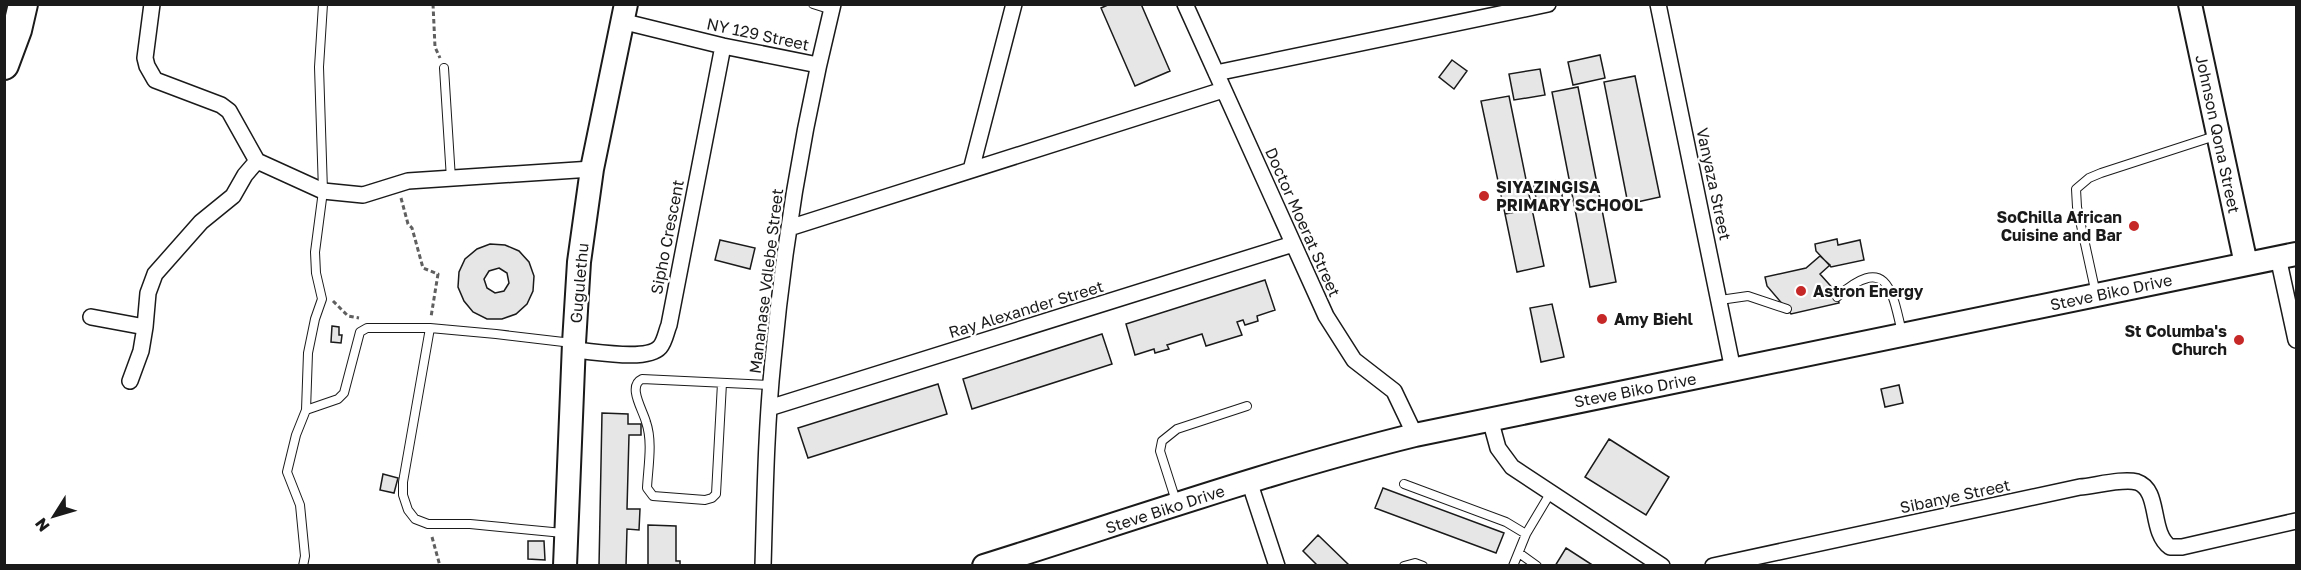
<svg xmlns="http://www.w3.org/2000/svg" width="2301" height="570" font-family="'Golos Text',sans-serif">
<rect width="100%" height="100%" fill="#fff"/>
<path fill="#e6e6e6" stroke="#1a1a1a" stroke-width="1.5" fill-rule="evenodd" d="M1110,4H1141L1170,71L1135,86L1101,8Z
M1600,55L1605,78L1573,85L1568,62Z
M1452,60L1467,71L1454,89L1439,77Z
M1540,69L1545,95L1514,100L1509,74Z
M1635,76L1660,197L1628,204L1604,82Z
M1578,87L1598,189L1572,194L1552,92Z
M1509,96L1532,209L1505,214L1481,101Z
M1559,180L1564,205L1539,210L1533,185Z
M1598,189L1616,282L1590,287L1572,194Z
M1532,209L1544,266L1517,272L1505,214Z
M1837,239L1838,245L1860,240L1864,260L1831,267L1816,251L1815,244Z
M720,240L755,248L750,269L715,260Z
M490,244L505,245L519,251L529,262L534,276L533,291L527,304L516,314L502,319H487L473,312L464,301L458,287L459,272L465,259L477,249ZM499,268L507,273L509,283L504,291L495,293L487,288L484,279L489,271Z
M1820,256L1830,265L1820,274L1837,293L1839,303L1791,314L1767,286L1765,277L1806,268Z
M1265,280L1275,310L1257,316L1258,321L1245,325L1243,320L1237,322L1242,335L1206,346L1202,334L1167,345L1169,349L1155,353L1154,349L1135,355L1126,324Z
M1552,304L1564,357L1541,362L1530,308Z
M332,326L339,327V335H342L341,343L331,342Z
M1102,334L1112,364L972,409L963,379Z
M938,384L947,414L808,458L798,428Z
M1899,385L1903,403L1885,407L1881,389Z
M602,413L628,414V424H641V435H629L627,509H640L639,530L627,529L626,566H599Z
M1609,439L1669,477L1646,515L1585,477Z
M383,474L398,478L394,493L380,490Z
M1383,488L1504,533L1496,553L1375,508Z
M648,525L676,526V561H680V566H648Z
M1318,535L1350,566H1318L1303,551Z
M528,541H544L545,560L528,559Z
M1566,548L1594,566H1555Z"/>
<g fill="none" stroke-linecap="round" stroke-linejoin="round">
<g stroke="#1a1a1a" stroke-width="10">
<path id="lane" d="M813,4L832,10
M444,68L451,179
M2096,294L2077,207L2076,189L2089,178L2101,173L2215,136
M1837,297C1886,254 1892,288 1902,333
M1720,300L1748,296L1787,309
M722,383L716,494L712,498L705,500L653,496L647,488C648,467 653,442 646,422C643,410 627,386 642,379L771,385
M306,410L308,353L315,319L322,299L316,273L315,252L323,191L319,67L323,4
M1404,484L1506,522L1526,534L1551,492
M1176,501L1160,451L1162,441L1177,429L1247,406
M563,533L470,524H428L415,519L408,510L403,495V482L430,328L496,334L572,343
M1519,553L1537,566
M303,566L305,556L300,505L287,472L296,435L306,410L338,399L344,393L360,332L367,328H430
M1404,566L1415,563L1423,566
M1513,566L1526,534"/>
</g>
<g stroke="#1a1a1a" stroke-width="18">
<path id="street" d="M152,4L145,58L147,66L155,80L221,105L229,111L257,161L323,191L363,195L408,181L592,169
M1185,4L1326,316L1354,360L1394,391L1415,435
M1658,4L1733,370
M621,21L723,46L818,65
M1216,73L1548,4
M971,170L1014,4
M789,228L1223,90
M2278,257L2296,340
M91,317L145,327
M573,350C593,351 647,362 660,347C665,341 666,332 669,325L723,46
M130,381L141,351L145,327L148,293L155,274L201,222L233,196L245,175L257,161
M769,408L1293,244
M1490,419L1498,448L1512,467L1662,566
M1249,481L1277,566
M763,566C765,497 766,428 773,360C784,241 804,121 833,4
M1713,566L2080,487C2094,486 2123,478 2137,482C2161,490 2149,532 2170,547H2182L2296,521"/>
</g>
<g stroke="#1a1a1a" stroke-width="26">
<path id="secondary" d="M2190,4L2246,264
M565,566L574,343L579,262L592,169L626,4
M984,566C1128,521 1269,471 1415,435L2296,254"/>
</g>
<g stroke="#1a1a1a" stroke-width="32">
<path id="highway" d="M4,65L17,30L23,4"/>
</g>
<path stroke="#5f5f5f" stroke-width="3" stroke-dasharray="4.5 3" stroke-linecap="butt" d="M433,4L435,47L440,58
M401,198L408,224L412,228L423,268L438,274L431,317
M333,301L348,316L359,318
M432,537L440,566"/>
<use href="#lane" stroke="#fff" stroke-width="8"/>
<use href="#street" stroke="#fff" stroke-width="15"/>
<use href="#secondary" stroke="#fff" stroke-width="22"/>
<use href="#highway" stroke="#fff" stroke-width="28"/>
</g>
<g fill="#c62828" stroke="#fff" stroke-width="2">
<circle cx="1484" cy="196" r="6"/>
<circle cx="2134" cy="226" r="6"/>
<circle cx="1801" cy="291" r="6"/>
<circle cx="1602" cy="319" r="6"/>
<circle cx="2239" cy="340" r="6"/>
</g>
<g text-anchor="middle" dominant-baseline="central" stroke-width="4.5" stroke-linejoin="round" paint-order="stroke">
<g font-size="16" fill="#1a1a1a" stroke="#fff">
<text transform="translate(758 34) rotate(12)">NY 129 Street</text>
<text transform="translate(2218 134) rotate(78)">Johnson Qona Street</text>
<text transform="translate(1714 184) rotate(78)">Vanyaza Street</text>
<text transform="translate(1303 222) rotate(66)">Doctor Moerat Street</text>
<text transform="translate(667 237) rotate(-79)">Sipho Crescent</text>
<text transform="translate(766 281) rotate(-83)">Mananase Vdlebe Street</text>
<text transform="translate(579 283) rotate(-85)">Gugulethu</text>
<text transform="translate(2111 292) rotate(-12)">Steve Biko Drive</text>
<text transform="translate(1026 309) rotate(-17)">Ray Alexander Street</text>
<text transform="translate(1635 390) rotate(-11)">Steve Biko Drive</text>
<text transform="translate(1955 496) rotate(-12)">Sibanye Street</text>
<text transform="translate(1165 509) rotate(-18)">Steve Biko Drive</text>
</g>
<g font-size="16" font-weight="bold" fill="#1a1a1a" stroke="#fff" text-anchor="start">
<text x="1496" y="187">SIYAZINGISA<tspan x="1496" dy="18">PRIMARY SCHOOL</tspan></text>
<text x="2122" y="217" text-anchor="end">SoChilla African<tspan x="2122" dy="18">Cuisine and Bar</tspan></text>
<text x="1813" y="291">Astron Energy</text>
<text x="1614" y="319">Amy Biehl</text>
<text x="2227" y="331" text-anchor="end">St Columba's<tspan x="2227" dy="18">Church</tspan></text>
</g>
</g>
<rect width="2301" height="570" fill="none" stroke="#1a1a1a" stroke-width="12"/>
<g transform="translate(54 516) rotate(233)" stroke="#ffffff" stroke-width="4.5" paint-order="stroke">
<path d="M0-4.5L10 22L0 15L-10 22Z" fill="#1a1a1a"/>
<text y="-9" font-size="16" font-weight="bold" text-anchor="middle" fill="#1a1a1a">N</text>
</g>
</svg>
